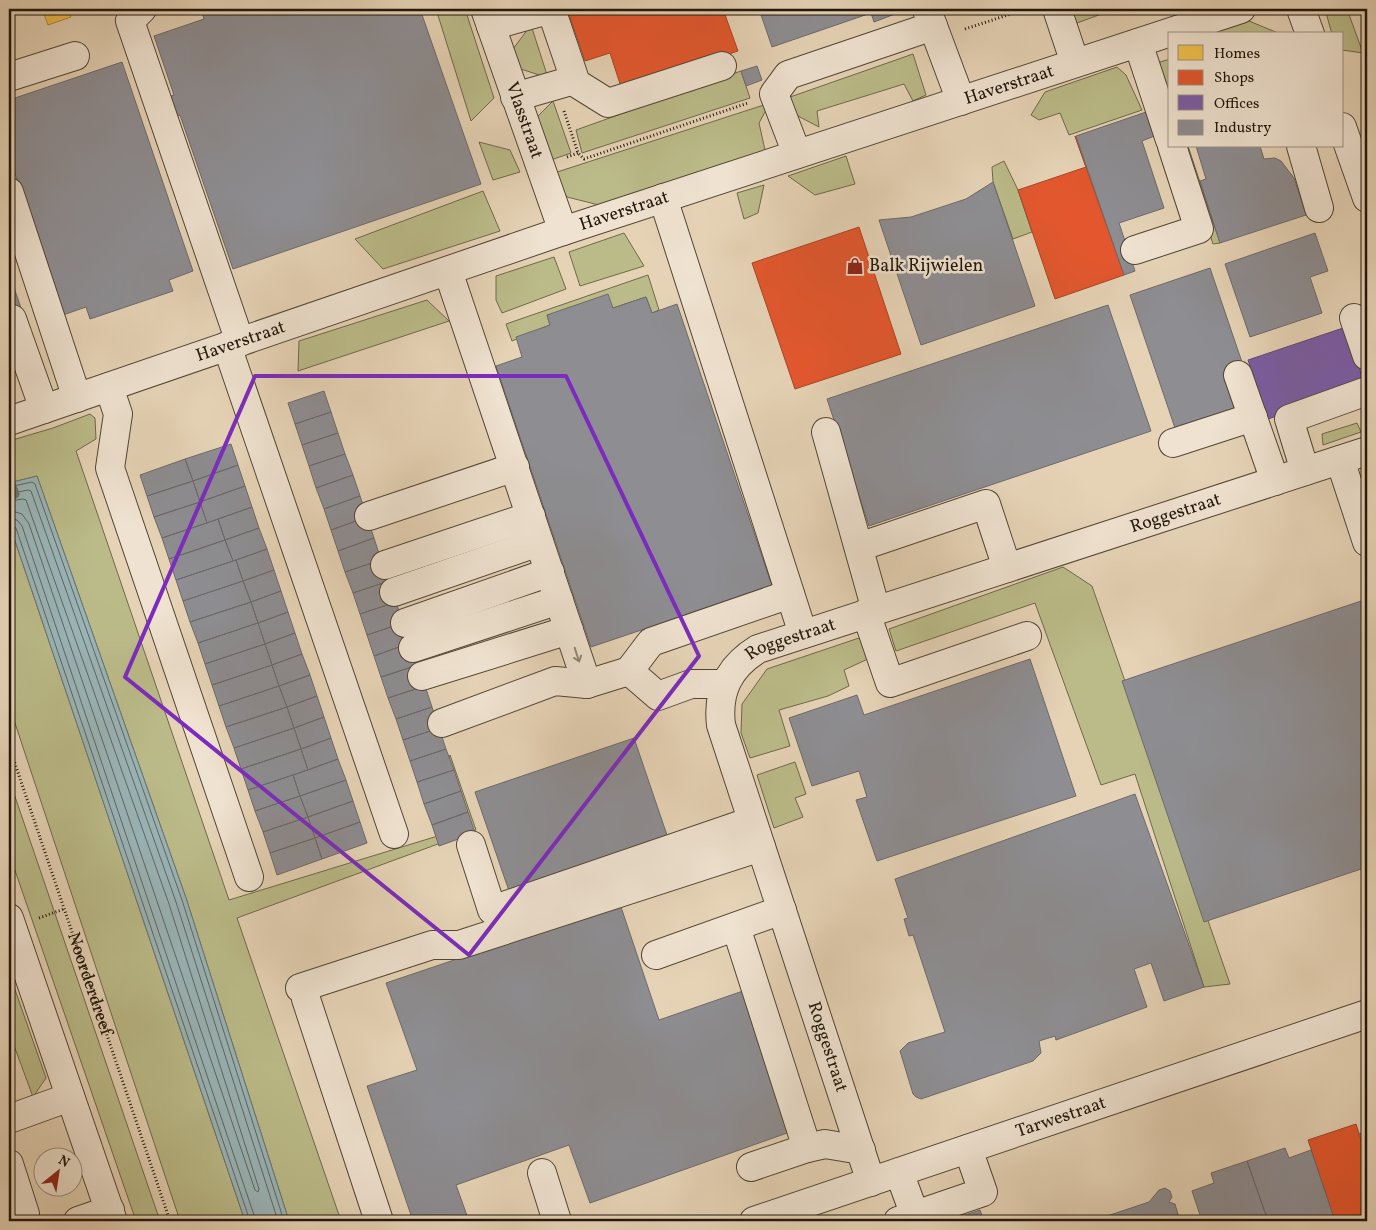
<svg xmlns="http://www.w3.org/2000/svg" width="1376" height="1230" font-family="Vollkorn,serif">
<rect width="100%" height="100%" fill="#e6d3b6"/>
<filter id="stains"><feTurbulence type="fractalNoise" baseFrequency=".004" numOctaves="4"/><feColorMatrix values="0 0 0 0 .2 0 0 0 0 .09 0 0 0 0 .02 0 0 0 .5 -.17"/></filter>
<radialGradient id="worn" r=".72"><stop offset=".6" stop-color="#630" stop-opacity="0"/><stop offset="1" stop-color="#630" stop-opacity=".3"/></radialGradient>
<path fill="#bbbb89" stroke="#6e694a" d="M436,9H465L494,98L471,121Z
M1069,9H1115L1077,23Z
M1325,9H1347L1363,53L1342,50V34H1332Z
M1249,21L1278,33L1220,34L1219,31Z
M531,25L548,78L518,68L513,49Z
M913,54L926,95L913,101L904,84L817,111L819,127L796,115L790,97Z
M1170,59V110L1157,72L1160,62Z
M1117,67L1126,75L1142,110L1069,135L1060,113L1039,120L1031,115L1045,92Z
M741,71L750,98L582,153L576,130Z
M553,101L571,153L548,161L535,119Z
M770,103L759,123L765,150L603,206L567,197L551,174Z
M479,142L510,150L520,172L493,180Z
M1181,146H1188L1220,243L1213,244Z
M846,156L855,184L815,195L788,176Z
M1004,161L1018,190L1032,232L1013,239L993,182L992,167Z
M764,185L758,213L744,219L737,193Z
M483,191L500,231L383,269L355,239Z
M624,233L644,266L580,286L569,252Z
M554,257L566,289L502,313L496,300V276Z
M648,275L659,310L652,313L646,297L613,308L547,315L550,325L512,341L506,324Z
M427,300L449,321L298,371L299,341Z
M90,414L95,418L96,439L76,451L229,900L467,827L448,764L450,755L476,830L237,918L341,1221H289L186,898L37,476L9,483V441L53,428Z
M1357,423L1361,432L1323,445L1322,434Z
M9,523L245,1221H180L9,705Z
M1063,567L1092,586L1230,984L1204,987L1135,774L1101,785L1035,603L896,651L889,629Z
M862,637L870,658L844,670L849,686L828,696L779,710L790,746L750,758L741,733L742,704L767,669Z
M795,762L806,794L795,798L803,817L774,828L757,775Z
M9,779L160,1221H136L9,853Z
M9,983L13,984L46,1078L33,1097L9,1032Z"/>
<path fill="#9ab5b8" stroke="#6a7673" d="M37,476L186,898L289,1221H245L9,523V483Z"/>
<path fill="#f2c14e" stroke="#b38e3a" d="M32,9H68L71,17L48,25L43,11L34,14Z"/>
<path fill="#e4572e" stroke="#aa4424" d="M567,9H723L738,51L622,90L610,53L585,61Z
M1075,136L1124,275L1055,299L1018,190L1086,167Z
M859,227L901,354L795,389L752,263Z
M1356,1124L1367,1158V1221H1335L1308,1140Z"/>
<path fill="#7b5ea7" stroke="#604978" d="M1346,327L1365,386L1268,419L1248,360Z"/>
<path fill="#8d8d92" stroke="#6d6a6a" d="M201,9H420L481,184L233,269L180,115L175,117L168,97L174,95L154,36L204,19Z
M759,9H893L895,14L874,22L871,13L772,47Z
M122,62L193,271L169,280L173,291L90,319L86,307L63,315L9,156V127L12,126L9,116V100Z
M757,66L762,80L746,86L741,71Z
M1149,111L1157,135L1142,141L1164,208L1119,223L1135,271L1124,275L1076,136Z
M1196,146H1260L1264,159L1275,158L1281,161L1294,178L1306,215L1220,243L1200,181L1206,179Z
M993,182L1035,306L921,345L879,220L911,217L966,199Z
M1315,233L1328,271L1310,277L1322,313L1250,337L1225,264Z
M1210,268L1244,368L1224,375L1238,414L1177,434L1130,295Z
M9,273L22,311L9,316Z
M608,294L613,308L646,297L652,313L677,304L772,586L591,647L496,366L522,357L516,337L550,325L547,315Z
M1108,305L1151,431L869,526L827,399Z
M324,391L331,412L295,424L288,403Z
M331,412L338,433L302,445L295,424Z
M338,433L345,454L309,466L302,445Z
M231,444L238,465L193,481L185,459Z
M345,454L353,475L316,488L309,466Z
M185,459L193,481L147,496L140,475Z
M238,465L245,486L200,502L193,481Z
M353,475L360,496L324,509L316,488Z
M193,481L200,502L154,517L147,496Z
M245,486L252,507L207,523L200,502Z
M360,496L367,517L331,530L324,509Z
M200,502L207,523L162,538L154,517Z
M252,507L259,528L225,540L218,519Z
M367,517L374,538L338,551L331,530Z
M218,519L225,540L169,559L162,538Z
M259,528L267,549L233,561L225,540Z
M374,538L381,560L345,572L338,551Z
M225,540L233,561L176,580L169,559Z
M267,549L274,570L243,581L236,560Z
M236,560L243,581L183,601L176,580Z
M381,560L389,581L353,593L345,572Z
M274,570L281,591L251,602L243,581Z
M243,581L251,602L190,622L183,601Z
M389,581L396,602L360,614L353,593Z
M281,591L288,612L258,623L251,602Z
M1367,599V867L1204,922L1122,681Z
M251,602L258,623L198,643L190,622Z
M396,602L403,623L367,635L360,614Z
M288,612L295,633L265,644L258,623Z
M258,623L265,644L205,664L198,643Z
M403,623L410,643L374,656L367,635Z
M295,633L302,654L272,665L265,644Z
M410,643L418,665L381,677L374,656Z
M265,644L272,665L212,685L205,664Z
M302,654L310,675L279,686L272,665Z
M1030,659L1076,796L877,861L856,800L867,797L859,771L812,786L789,718L857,695L864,715Z
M272,665L279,686L219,706L212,685Z
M418,665L425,686L388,698L381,677Z
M310,675L317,696L287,707L279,686Z
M279,686L287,707L226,727L219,706Z
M425,686L432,707L396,719L388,698Z
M317,696L324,717L294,728L287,707Z
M287,707L294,728L234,748L226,727Z
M432,707L439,728L403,740L396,719Z
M324,717L331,738L301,749L294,728Z
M294,728L301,749L241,769L234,748Z
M439,728L446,749L410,761L403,740Z
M331,738L338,759L308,770L301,749Z
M634,738L668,838L509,891L475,792Z
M301,749L308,770L248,790L241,769Z
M446,749L454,770L417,782L410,761Z
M338,759L346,780L300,796L293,775Z
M454,770L461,791L424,804L417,782Z
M293,775L300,796L255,811L248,790Z
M346,780L353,801L308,817L300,796Z
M461,791L468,812L432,825L424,804Z
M1135,794L1204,987L1164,1001L1151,963L1134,969L1147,1007L1056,1040L1055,1036L1039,1041L1041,1053L1033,1061L921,1099L916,1097L913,1094L900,1051L908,1043L945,1032L913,935L909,936L904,919L908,918L895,879Z
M300,796L308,817L263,832L255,811Z
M353,801L360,822L315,838L308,817Z
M468,812L475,833L439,846L432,825Z
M308,817L315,838L270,853L263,832Z
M360,822L367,843L322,859L315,838Z
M315,838L322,859L277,875L270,853Z
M620,904L659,1020L743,991L790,1132L590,1203L569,1145L456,1185L469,1221H413L367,1086L417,1070L386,983Z
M1367,1131V1158L1359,1134Z
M1285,1148L1289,1158L1311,1150L1335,1221H1268L1247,1161Z
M1247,1161L1268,1221H1202L1192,1191L1214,1183L1211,1173Z
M1165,1188L1170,1191L1172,1197L1169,1202L1175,1204L1180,1221H1074L1082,1217L1098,1219L1149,1202L1159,1190Z
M980,1210L984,1221H948Z"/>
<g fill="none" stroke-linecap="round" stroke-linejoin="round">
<path stroke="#5e6662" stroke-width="1" d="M9,487L32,482L35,484L182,900L284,1221
M9,494L28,490L31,491L176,902L278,1221
M9,501L23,499L26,500L169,904L259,1189L258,1192L255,1190L29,524L22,514L9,510
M9,518L17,520L22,526L256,1221
M9,524L16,528L250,1221"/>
<path stroke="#6a7673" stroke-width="9" d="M9,479L15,494"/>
<g stroke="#524636" stroke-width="30">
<g id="minor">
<path d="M142,9L130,21L240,342"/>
<path id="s2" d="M485,9L563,231"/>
<path d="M551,9L576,83L608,103L722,66"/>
<path d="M1057,9L1075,63"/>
<path d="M1301,9L1310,34"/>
<path d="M927,10L961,101"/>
<path d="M491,26L551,9"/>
<path d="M1138,43L1170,140"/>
<path d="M9,77L75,56"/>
<path d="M515,97L574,80"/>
<path d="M1342,127L1367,198"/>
<path d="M1301,146L1319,208"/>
<path d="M797,154L774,94L788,75L933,26"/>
<path d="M9,192L77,398"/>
<path d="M663,198L803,634"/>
<path d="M1135,250L1199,229L1172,146"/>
<path d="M448,271L587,684"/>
<path d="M1354,318L1367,356"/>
<path d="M12,319L44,409"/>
<path d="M227,346L394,834"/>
<path d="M1238,375L1275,481"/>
<path d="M109,387L118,414L110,468L249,877"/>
<path id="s3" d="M9,421L563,231L1241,9"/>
<path d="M826,432L876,610"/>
<path d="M1173,443L1253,417"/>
<path d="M1340,460L1367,542"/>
<path d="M1305,471L1289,419L1367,391"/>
<path d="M369,516L515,467"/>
<path d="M859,547L986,504L1007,568"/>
<path d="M385,565L531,516"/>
<path d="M394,592L539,542"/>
<path d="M866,613L890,683L1027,636"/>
<path d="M405,623L550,572"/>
<path d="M413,648L559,600"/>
<path d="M629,671L651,642L790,594"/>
<path d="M422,676L569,630"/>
<path d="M442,723L555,681L587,684L629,671L658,696L691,684H724"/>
<path d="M471,845L492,910L752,821"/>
<path d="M9,918L113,1221"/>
<path d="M736,927L807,1148L751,1167"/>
<path d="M656,955L782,910"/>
<path d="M300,988L432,945H459L761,847"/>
<path d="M306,999L379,1221"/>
<path d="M9,1119L70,1097"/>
<path d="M807,1148L825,1144L861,1150"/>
<path d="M9,1164L25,1214"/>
<path d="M899,1172L917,1221"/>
<path d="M542,1173L557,1221"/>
<path id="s4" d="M871,1182L721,725C717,691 729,667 758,649L1367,451"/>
<path d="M78,1221L110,1210"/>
<path id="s5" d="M754,1221L1367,1014"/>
<path d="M898,1221L983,1192L968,1149"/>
</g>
</g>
<g stroke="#21170c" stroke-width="3" stroke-dasharray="1 2.5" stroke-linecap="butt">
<path d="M965,29L1026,9"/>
<path d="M564,111L578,153L584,159L748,103"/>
<path d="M567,157L578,153"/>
<path id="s1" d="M9,746L170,1221"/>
<path d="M39,918L64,909"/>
</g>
<use href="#minor" stroke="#efe2d0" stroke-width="28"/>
</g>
<defs><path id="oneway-shaft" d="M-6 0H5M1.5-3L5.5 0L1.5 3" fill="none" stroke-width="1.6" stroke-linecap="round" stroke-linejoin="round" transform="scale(1.25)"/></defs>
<use stroke="#928778" href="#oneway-shaft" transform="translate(577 655) rotate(72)"/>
<path fill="none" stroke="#7b2cbf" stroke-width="4" stroke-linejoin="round" d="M255,376H566L699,656L469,955L125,677Z"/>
<defs>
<g id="shop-bare" transform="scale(1.35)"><path d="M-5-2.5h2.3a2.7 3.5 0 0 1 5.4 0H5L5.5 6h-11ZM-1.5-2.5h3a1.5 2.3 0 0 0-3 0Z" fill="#8f2418" stroke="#efe2d0" stroke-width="2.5" paint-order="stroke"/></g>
</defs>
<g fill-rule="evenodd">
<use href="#shop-bare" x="855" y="266"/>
</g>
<g text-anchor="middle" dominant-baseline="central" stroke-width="5" stroke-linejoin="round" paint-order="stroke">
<g font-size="18" fill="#21170c" stroke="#efe2d0">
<text stroke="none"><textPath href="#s3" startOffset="1055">Haverstraat</textPath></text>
<text stroke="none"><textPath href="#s2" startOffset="118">Vlasstraat</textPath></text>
<text stroke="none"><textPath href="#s3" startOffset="650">Haverstraat</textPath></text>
<text stroke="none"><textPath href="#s3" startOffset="245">Haverstraat</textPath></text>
<text stroke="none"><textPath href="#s4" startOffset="1010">Roggestraat</textPath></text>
<text stroke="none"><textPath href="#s4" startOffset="605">Roggestraat</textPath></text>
<text stroke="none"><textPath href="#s1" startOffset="251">Noorderdreef</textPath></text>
<text transform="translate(827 1047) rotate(72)">Roggestraat</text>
<text stroke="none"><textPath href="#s5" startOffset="324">Tarwestraat</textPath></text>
</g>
<g font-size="18" fill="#21170c" stroke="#efe2d0" text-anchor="start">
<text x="869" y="266">Balk Rijwielen</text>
</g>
</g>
<rect width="1376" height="1230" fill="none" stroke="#e6d3b6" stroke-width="30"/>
<rect x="10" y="10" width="1356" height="1210" fill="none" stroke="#21170c" stroke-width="2.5"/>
<rect x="15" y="15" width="1346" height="1200" fill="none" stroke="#21170c"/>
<rect x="1168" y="32" width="175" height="115" fill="#efe2d0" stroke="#9d9182"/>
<rect x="1178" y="45" width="25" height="15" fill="#f2c14e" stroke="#9d9182"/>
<text x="1214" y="58" font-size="15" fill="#21170c">Homes</text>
<rect x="1178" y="70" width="25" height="15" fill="#e4572e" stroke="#9d9182"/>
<text x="1214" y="82" font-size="15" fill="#21170c">Shops</text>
<rect x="1178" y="95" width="25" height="15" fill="#7b5ea7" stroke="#9d9182"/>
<text x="1214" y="108" font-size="15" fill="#21170c">Offices</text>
<rect x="1178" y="120" width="25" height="15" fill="#8d8d92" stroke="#9d9182"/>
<text x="1214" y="132" font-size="15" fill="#21170c">Industry</text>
<g transform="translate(58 1172) rotate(30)"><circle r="24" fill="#efe2d0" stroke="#9d9182"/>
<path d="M0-4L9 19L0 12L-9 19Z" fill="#8f2418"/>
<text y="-8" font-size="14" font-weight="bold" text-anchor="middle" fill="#21170c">N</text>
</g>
<rect width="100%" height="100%" filter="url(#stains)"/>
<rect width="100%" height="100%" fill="url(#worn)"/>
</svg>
